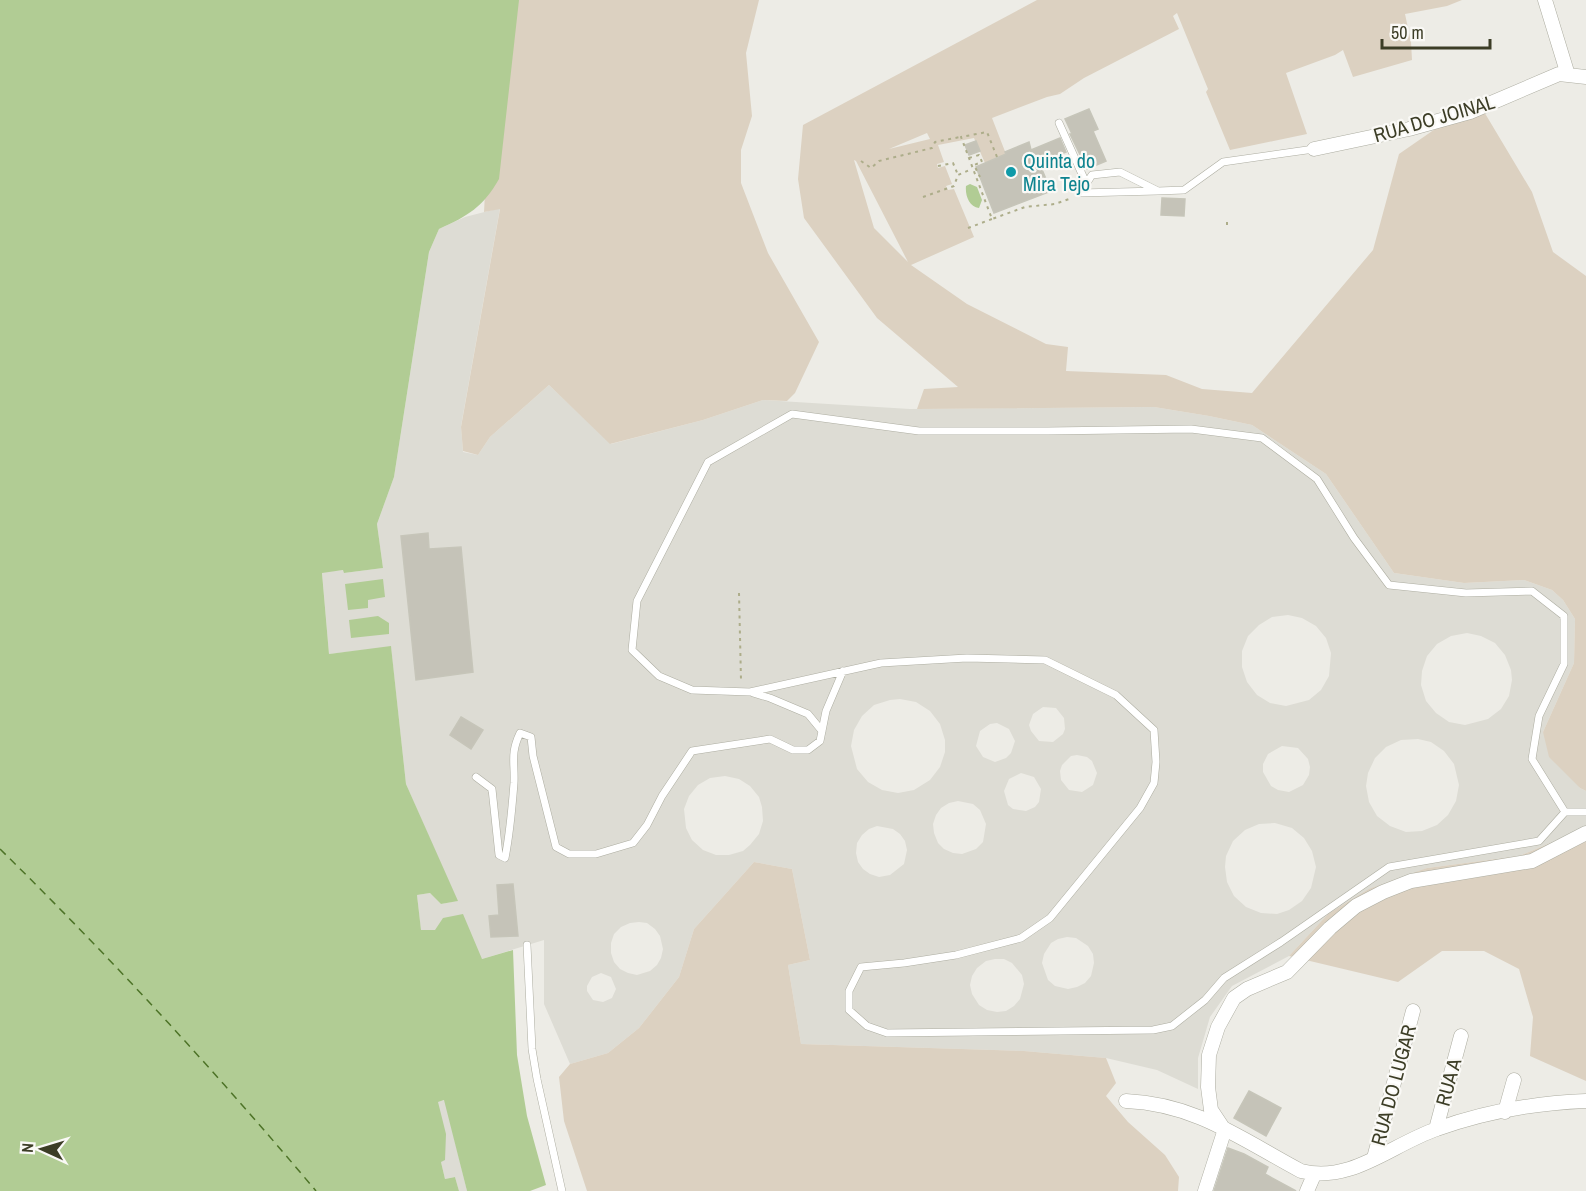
<svg xmlns="http://www.w3.org/2000/svg" width="1586" height="1191" font-family="'Archivo Narrow',sans-serif">
<rect width="100%" height="100%" fill="#edece6"/>
<path fill="#dddcd4" fill-rule="evenodd" d="M500,208L461,426L463,452L478,455L490,437L549,385L611,444L703,420L763,400L910,409L1154,407L1209,416L1252,425L1326,474L1394,573L1464,583L1524,580L1552,590L1563,600L1575,619L1574,663L1543,732L1580,788L1586,791V828L1519,856L1427,868L1328,914L1289,956L1232,986L1210,1017L1198,1058V1089L1157,1070L1106,1058L1024,1051L801,1044L788,965L810,960L792,869L754,862L694,929L679,977L639,1028L608,1053L570,1064L544,1004V940L482,959L435,930L421,931L417,895L430,893L441,904L457,901L406,784L391,647L329,654L322,572L344,570V573L383,568L377,524L394,477L429,252L439,229L465,217ZM1288,615L1302,618L1316,626L1326,638L1331,653L1329,676L1321,690L1309,700L1286,706L1270,703L1257,695L1247,682L1242,667V651L1248,636L1259,625L1272,617ZM1467,633L1481,636L1495,643L1505,655L1511,670L1512,680L1509,696L1501,709L1488,719L1465,725L1449,722L1436,713L1426,701L1421,685L1422,671L1427,656L1437,644L1451,636ZM900,699L916,702L930,711L940,724L945,740V752L940,767L930,780L914,790L898,793L882,790L868,782L857,769L851,746L854,730L862,716L874,705L890,700ZM1043,707L1056,708L1064,718L1065,729L1063,734L1053,742L1039,741L1031,731L1029,725L1033,714ZM997,723L1009,729L1015,741L1011,753L1006,758L995,762L983,757L976,746L980,731L990,724ZM1418,739L1431,742L1444,751L1454,764L1459,785L1456,801L1448,815L1437,825L1422,831L1406,832L1390,826L1377,816L1369,802L1366,786L1368,773L1375,758L1386,747L1401,740ZM1282,746L1298,748L1308,759L1310,767L1309,775L1303,785L1289,792L1278,790L1271,786L1263,772V764L1268,754ZM1077,755L1087,757L1092,761L1097,773L1093,785L1082,792L1069,790L1061,780L1060,771L1062,765L1071,756ZM1021,773L1034,777L1041,789L1039,802L1035,807L1026,811L1013,809L1008,805L1004,791L1009,779ZM725,776L739,779L750,786L759,797L762,807L763,821L759,834L750,845L743,851L729,855H716L703,850L692,840L686,828L684,809L689,796L698,785L710,778ZM958,801L973,804L980,810L986,824L983,842L976,849L962,854L953,853L944,849L938,843L934,833L933,824L936,815L941,808L949,803ZM1275,823L1292,828L1304,838L1312,851L1316,867L1311,888L1302,901L1289,910L1277,914L1261,913L1246,907L1234,896L1227,882L1225,867L1226,856L1233,841L1245,830L1259,824ZM877,826L893,829L900,834L905,841L907,850L904,864L890,875L879,877L870,874L863,869L858,862L856,853L857,843L862,835L869,829ZM639,922L647,923L655,929L660,936L663,949L661,958L657,965L650,971L637,975L628,973L620,969L614,962L611,953V943L614,934L621,927L630,923ZM1067,937L1076,938L1088,946L1093,954L1094,963L1091,976L1085,983L1077,987L1068,989L1055,986L1048,980L1042,963L1044,954L1051,943L1058,939ZM995,959H1004L1012,963L1022,975L1024,984L1020,999L1014,1006L1006,1011L997,1012L987,1010L979,1005L972,994L970,985L972,976L977,968L986,961ZM601,973L611,977L616,989L612,998L603,1002L593,1000L587,991V986L592,977Z
M445,1100L467,1191H459L455,1177L445,1179L441,1162L437,1102Z"/>
<path fill="#dcd1c1" fill-rule="evenodd" d="M518,0H759L746,53L752,116L741,150V183L768,253L819,342L795,393L787,401L763,400L703,420L610,444L549,385L490,437L478,455L463,451L461,427L500,209L484,212L487,155Z
M1037,0H1462L1447,6L1405,14L1411,42L1412,60L1353,77L1343,50L1335,55L1286,73L1307,134L1230,150L1206,92L1208,89L1177,13L1173,16L1179,29L1084,78L1060,94L1047,97L992,118L1006,154L985,163L974,138L938,145L944,162L937,164L938,168L945,166L952,184L946,186L948,190L954,189L974,237L911,265L967,304L1046,344L1068,347L1066,371L1166,375L1202,389L1252,393L1373,250L1399,154L1477,100L1532,192L1553,252L1586,276V791L1580,788L1549,757L1543,732L1574,663L1575,619L1563,600L1552,590L1524,580L1464,583L1394,573L1326,474L1252,425L1209,416L1154,407L917,409L924,389L958,387L877,318L804,218L798,179L803,125ZM927,133L930,139L889,149ZM854,160L856,161L908,262L874,228Z
M1586,828V1081L1530,1056L1533,1017L1519,969L1484,951H1442L1398,982L1289,956L1328,914L1369,889L1427,868L1519,856Z
M754,862L792,869L810,960L788,965L801,1044L1024,1051L1106,1058L1116,1083L1106,1096L1128,1122L1165,1155L1179,1177L1178,1191H587L564,1121L559,1077L570,1064L608,1053L639,1028L679,977L694,929Z"/>
<path fill="#b1cc94" d="M0,0H519L499,179C483,207 468,216 439,229L429,252L394,477L377,524L383,568L344,573L343,570L322,573L329,654L391,646L406,784L458,901L441,904L430,893L417,895L421,930H435L443,918L463,914L482,959L513,950L517,1055L527,1116L546,1185L530,1191H467L444,1100L438,1102L446,1134L445,1160L441,1162L445,1179L455,1177L459,1191H0Z
M970,184L977,187L982,200L979,208C969,207 965,195 966,186Z
M383,579L385,597L368,600V608L348,610L345,584Z
M378,616L389,623V634L351,638L349,620Z"/>
<g fill="none" stroke-linecap="round" stroke-linejoin="round">
<path stroke="#4d7327" stroke-width="1.5" stroke-dasharray="8 6" stroke-linecap="butt" d="M0,849C111,958 216,1072 316,1191"/>
</g>
<path fill="#c5c3b8" stroke="#c6c5b9" stroke-width="1.5" d="M1089,109L1098,129L1093,131L1106,161L1087,169L1070,134H1072L1065,119Z
M1060,138L1066,152L1053,157L1055,161L1041,167L1051,191L994,213L976,167L1006,154L1005,152L1029,142L1031,150Z
M976,141L980,151L969,155L965,145Z
M1162,198L1185,199L1184,216L1161,215Z
M428,533L429,549L461,547L473,672L416,680L401,536Z
M461,717L483,730L471,749L450,735Z
M513,884L518,936L491,937L489,916L499,915L497,885Z
M1249,1091L1281,1108L1266,1136L1234,1118Z
M1228,1148L1244,1154L1268,1167L1265,1174L1296,1191H1214Z"/>
<g fill="none" stroke-linecap="round" stroke-linejoin="round">
<g stroke="#adada1" stroke-width="8">
<path id="lane" d="M1059,123L1086,183
M1158,191L1080,193L1092,175L1120,172L1158,191L1184,190L1223,162L1314,149
M753,693L770,698L808,714L822,731
M476,777L492,789L499,855L505,858C510,833 512,809 514,783C515,762 510,754 520,733L531,737L533,756L556,847L569,854H596L633,843L647,825L662,796L692,751L770,739L793,750H808L820,741L826,711L843,671
M1565,812L1532,759L1539,716L1564,664V616L1532,591L1466,593L1389,585L1354,538L1317,479L1262,438L1191,429L1048,431H919L792,414L708,462L637,601L632,650L659,676L692,690L750,692L881,663L967,658L1045,660L1116,695L1154,730L1156,762L1154,783L1140,808L1050,918L1021,938L956,955L904,963L861,967L849,991V1010L867,1026L887,1033L1153,1030L1172,1026L1205,1000L1224,978L1281,942L1389,867L1539,841L1565,812H1586
M527,945L532,1049L537,1079L562,1191"/>
</g>
<g stroke="#adada1" stroke-width="15">
<path id="street" d="M1545,0L1568,75
M1314,149L1409,129L1470,112L1559,74L1586,77
M1126,1101C1196,1104 1241,1139 1301,1171C1351,1184 1392,1144 1437,1129C1484,1112 1537,1103 1586,1101
M1505,1112L1514,1080
M1223,1128L1211,1110L1208,1087L1209,1055L1218,1027L1234,998L1247,989L1287,972L1330,928L1356,906L1383,892L1411,881L1532,861L1586,833
M1436,1129L1461,1036
M1374,1158L1413,1011
M1205,1191L1225,1129
M1307,1191L1314,1175"/>
</g>
<path stroke="#adad8a" stroke-width="2" stroke-dasharray="3 4.5" stroke-linecap="butt" d="M997,157L987,132L961,137L992,219L1025,207L1055,204L1072,198
M969,158L979,155L982,162L974,165L980,177
M861,161L871,168L879,161L932,148L935,142L960,137
M938,166L953,163L958,175
M923,197L954,186L958,175L972,169
M1227,222V228
M968,228L992,219
M739,593L741,680"/>
<use href="#lane" stroke="#fff" stroke-width="7"/>
<use href="#street" stroke="#fff" stroke-width="14"/>
</g>
<circle fill="#0f9aa8" stroke="#faf9f6" stroke-width="2" cx="1011" cy="172" r="6"/>
<g text-anchor="middle" dominant-baseline="central" stroke-width="4.5" stroke-linejoin="round" paint-order="stroke">
<g font-size="20" fill="#3c3d26" stroke="#faf9f6">
<text transform="translate(1434 118) rotate(-16)">RUA DO JOINAL</text>
<text transform="translate(1448 1082) rotate(-75)">RUA A</text>
<text transform="translate(1393 1085) rotate(-75)">RUA DO LUGAR</text>
</g>
<g font-size="20" fill="#0d838f" stroke="#faf9f6" text-anchor="start">
<text x="1023" y="160">Quinta do<tspan x="1023" dy="23">Mira Tejo</tspan></text>
</g>
</g>
<g transform="translate(42 1149) rotate(274)" stroke="#faf9f6" stroke-width="4.5" paint-order="stroke">
<path d="M0-4.5L10 22L0 15L-10 22Z" fill="#3c3d26"/>
<text y="-9" font-size="16" font-weight="bold" text-anchor="middle" fill="#3c3d26">N</text>
</g>
<path d="M1382 39v9h108v-9" fill="none" stroke="#3c3d26" stroke-width="3"/>
<text x="1391" y="39" font-size="18" fill="#3c3d26" stroke="#faf9f6" stroke-width="4.5" paint-order="stroke">50 m</text>
</svg>
